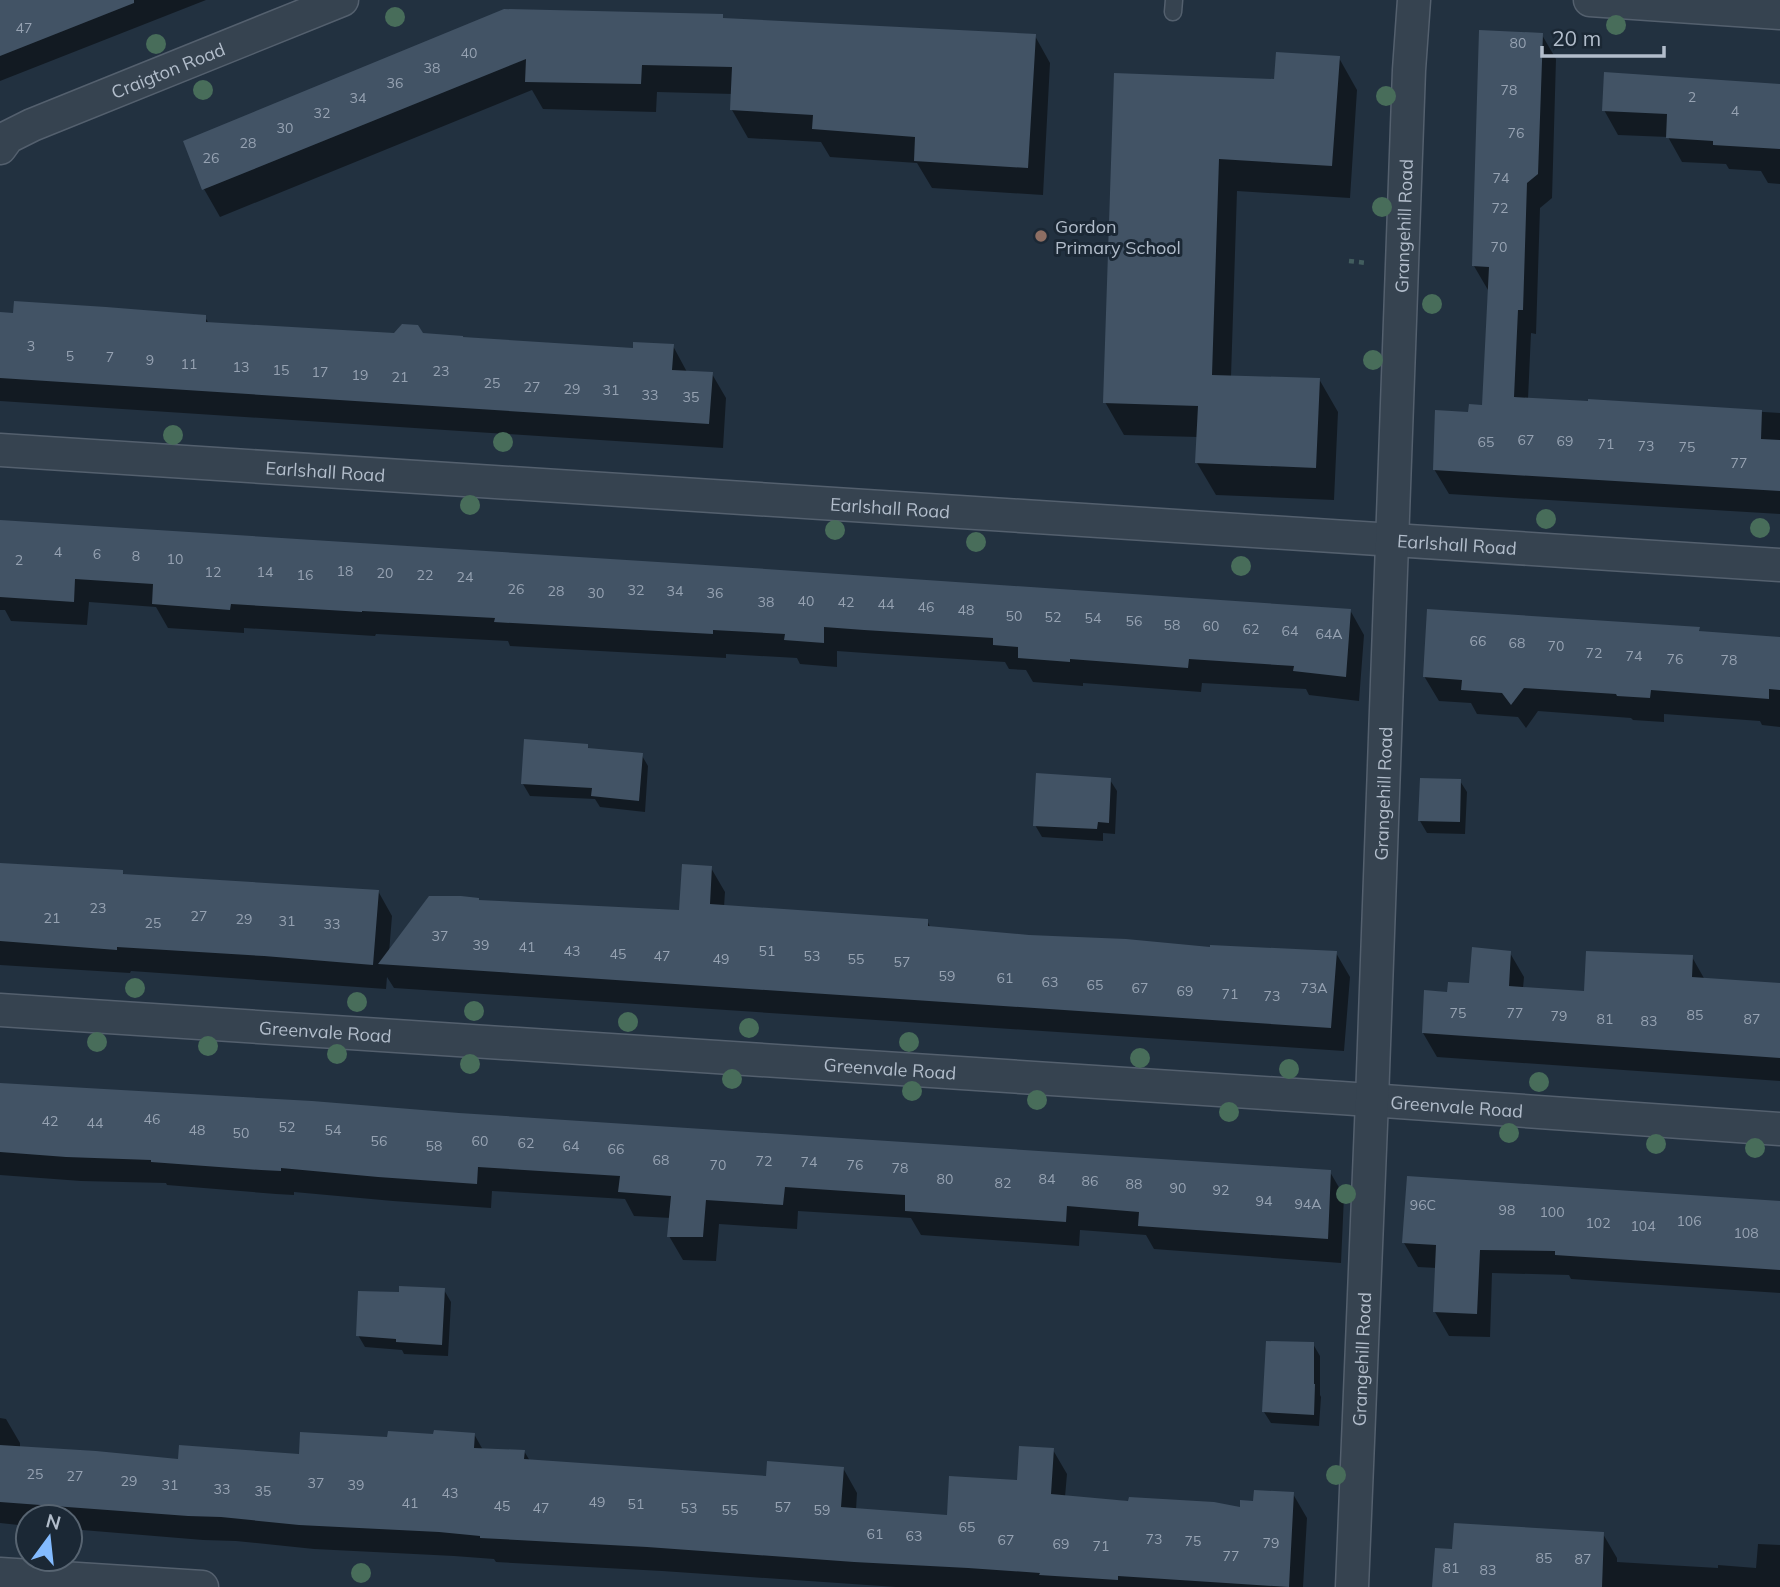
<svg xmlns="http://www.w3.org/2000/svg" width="1780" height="1587" font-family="Mulish,sans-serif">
<rect width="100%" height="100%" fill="#223140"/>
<path fill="#0007" d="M0,0H206L0,81Z
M505,11L722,15L724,20L1035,36L1050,63L1043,195L932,188L917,163L830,157L821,142L748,138L732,110L733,94L657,92L656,112L543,109L532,90L220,217L204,189L185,142Z
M1542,35L1556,59L1552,198L1540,208L1536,334L1531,333L1528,399L1589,402V401L1780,413V514L1449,494L1434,469L1470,414L1484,407L1490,290H1488L1474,266Z
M1339,58L1357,90L1350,198L1237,191L1231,377L1319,379L1338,412L1334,500L1216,495L1197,463L1198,437L1124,435L1105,402L1116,75L1276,81Z
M1780,86V184L1768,183L1761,171L1729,169L1726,164L1682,162L1668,137L1618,135L1604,110Z
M0,313L205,317L209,324L634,350L673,346L687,372L712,374L726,398L723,448L0,401Z
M0,522L1350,610L1364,635L1359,701L1309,695L1306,689L1202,683L1201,692L1083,683V686L1033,682L1026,670L1009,669L1005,662L879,654L837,651V667L800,664L797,658L726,654V658L510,646L508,641L376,634L375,636L244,628V633L168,628L156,607L89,602L87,625L11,621L5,610H0Z
M1698,629L1701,633L1780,638V727L1762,725L1760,721L1664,714V722L1633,720L1631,718L1538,711L1526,728L1518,717L1477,714L1471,703L1439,701L1424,676Z
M587,746L590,750L641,754L648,766L645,812L600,807L595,799L530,796L523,784Z
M1110,780L1117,791L1115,834L1103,833V841L1042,837L1035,825Z
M1460,781L1467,792L1465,834L1427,833L1420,821Z
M0,865L122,872L125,876L378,891L392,916L389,953L479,902L680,912L711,868L725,892L724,907L927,920L931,929L1211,949L1336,953L1350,977L1344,1051L394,988L387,977L386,989L131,971L130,973L0,965Z
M1510,953L1524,977L1523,988L1586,993L1692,957L1705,980L1780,984V1081L1437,1057L1423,1033L1449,993L1471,985Z
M0,1084L1330,1172L1344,1196L1341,1263L1154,1249L1146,1235L1080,1230L1079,1246L921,1235L911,1218L798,1211L797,1229L719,1224L716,1261L683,1260L669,1236L671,1218L634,1216L625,1199L492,1191L491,1208L393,1201L294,1192V1195L276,1194L167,1185L166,1183L81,1181L0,1175Z
M1780,1203V1293L1571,1279L1569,1275L1492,1273L1490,1337L1449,1336L1435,1312L1437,1268L1418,1267L1404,1243Z
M444,1290L451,1302L448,1356L404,1354L402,1350L365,1347L358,1335L400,1294Z
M1313,1344L1320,1356V1395L1321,1397L1319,1426L1271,1423L1264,1412Z
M0,1418L6,1419L20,1443V1448L179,1460L300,1456L389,1439L474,1434L483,1450L524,1451L530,1461L768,1478L843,1468L857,1493L856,1510L949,1517L1019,1481L1053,1450L1067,1474L1065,1497L1241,1509L1255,1503L1293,1494L1307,1518L1303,1587H896L662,1571L496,1562L494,1559L454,1556L314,1549L236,1541L203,1540L70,1529V1517H28V1526L0,1523Z
M1603,1534L1617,1558V1562L1718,1568V1565L1756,1568L1758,1544L1780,1545V1587H1434L1453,1551Z"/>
<path fill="#425365" d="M0,0H134V3L0,56Z
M504,9L723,14V18L1036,34L1028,168L914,161L915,137L812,129L813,115L730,110L732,67L642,65L641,84L525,82L526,59L202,190L183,141Z
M1479,30L1543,33L1538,174L1527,183L1523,310H1518L1514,397L1588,401V399L1762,410L1761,439L1780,440V491L1433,470L1435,410L1468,412L1469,404L1482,405L1489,267L1472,266Z
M1276,52L1340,56L1332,166L1219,159L1212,375L1320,378L1316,468L1195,463L1198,406L1103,403L1114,73L1274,79Z
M1604,72L1780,84V149L1713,145V141L1666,138L1667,114L1602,111Z
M14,301L106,307L206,315V322L394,333L402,324L418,325L423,333L463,336V337L633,348V342L674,344L672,370L713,372L709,424L0,378V312L13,313Z
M0,520L737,567L1351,609L1346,677L1293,671L1294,666L1189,659L1188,668L1070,659V662L1018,658V647L993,645V638L864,630L824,627V643L784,640L785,634L713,630V634L494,622L495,618L362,611V612L231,604L230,610L152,604L153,584L75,579L74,602L0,597Z
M1427,609L1700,627L1699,631L1780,637V690L1769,689V699L1651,690L1650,698L1617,696L1616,694L1524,688L1511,705L1502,693L1461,690L1462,680L1423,677Z
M524,739L588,744V748L643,753L639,801L591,796L592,788L521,784Z
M1036,773L1111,778L1109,823L1098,822L1097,829L1033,826Z
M1420,778L1461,779L1460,822L1418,821Z
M0,863L123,870V874L379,890L373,965L264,956L117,947V950L0,941Z
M682,864L712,866L710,904L928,919V926L1029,935L1126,939L1210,947V945L1337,951L1331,1028L378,964L429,896H461L479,898V900L679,910Z
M1472,947L1511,951L1509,986L1584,991L1586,951L1693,955L1692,977L1780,983V1058L1422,1033L1424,990L1447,992L1448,982L1469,983Z
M0,1083L312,1101L459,1113L1331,1170L1328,1239L1138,1226L1139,1212L1067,1206L1066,1222L905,1211V1195L785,1187L783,1205L706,1200L703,1237H667L671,1196L618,1192L620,1176L478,1167L477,1184L378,1177L281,1168V1171L261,1170L151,1162V1160L66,1157L0,1152Z
M1407,1176L1780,1201V1270L1555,1255V1251L1480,1250L1477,1314L1433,1312L1436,1245L1402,1243Z
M399,1286L445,1288L442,1345L396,1342V1339L356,1336L358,1291L399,1292Z
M1266,1341L1314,1342V1384H1315L1314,1415L1262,1412Z
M434,1430L475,1433L474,1448L525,1450L524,1459L766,1476L767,1461L844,1467L841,1507L947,1515L949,1476L1017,1480L1019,1446L1054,1448L1051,1494L1128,1501L1129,1497L1214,1502L1240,1507V1500L1253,1501L1254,1490L1294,1492L1289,1587L1118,1576V1580L1039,1575L1040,1573L968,1568L854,1562L647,1547L480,1538V1536L439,1532L299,1525L221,1517L188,1516L0,1502V1445L96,1451L178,1459L179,1445L299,1454L300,1432L387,1437L388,1431L433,1434Z
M1454,1523L1604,1532L1602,1587H1432L1435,1548L1452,1549Z"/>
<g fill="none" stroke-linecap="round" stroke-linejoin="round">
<g stroke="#54606e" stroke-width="19">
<path id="service" d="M1173,12L1174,0"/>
</g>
<g stroke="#54606e" stroke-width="35">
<g id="minor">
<path d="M1590,0L1780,13"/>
<path id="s1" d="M0,148L8,137L32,125L342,0"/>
<path id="s2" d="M0,450L1780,565"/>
<path id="s3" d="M0,1010L1341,1098L1780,1129"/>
<path d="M0,1574L202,1587"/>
<path id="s4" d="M1352,1587L1372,1100L1409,70L1414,0"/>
</g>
</g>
<path stroke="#425d5e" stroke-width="4.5" stroke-dasharray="5 5" stroke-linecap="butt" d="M1349,261L1367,263"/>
<use href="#service" stroke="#364350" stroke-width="16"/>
<use href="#minor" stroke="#364350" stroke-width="32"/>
</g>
<g fill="#486d5a">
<circle cx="395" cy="17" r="10"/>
<circle cx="1616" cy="25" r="10"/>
<circle cx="156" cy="44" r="10"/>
<circle cx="203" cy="90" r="10"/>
<circle cx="1386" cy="96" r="10"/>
<circle cx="1382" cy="207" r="10"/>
<circle cx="1432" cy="304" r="10"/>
<circle cx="1373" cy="360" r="10"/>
<circle cx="173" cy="435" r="10"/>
<circle cx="503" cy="442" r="10"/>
<circle cx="470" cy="505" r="10"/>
<circle cx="1546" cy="519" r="10"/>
<circle cx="1760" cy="528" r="10"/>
<circle cx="835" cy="530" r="10"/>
<circle cx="976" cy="542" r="10"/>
<circle cx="1241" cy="566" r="10"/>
<circle cx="135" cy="988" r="10"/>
<circle cx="357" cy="1002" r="10"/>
<circle cx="474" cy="1011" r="10"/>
<circle cx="628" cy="1022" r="10"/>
<circle cx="749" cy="1028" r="10"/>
<circle cx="97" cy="1042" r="10"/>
<circle cx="909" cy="1042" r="10"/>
<circle cx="208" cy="1046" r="10"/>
<circle cx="337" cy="1054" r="10"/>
<circle cx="1140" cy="1058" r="10"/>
<circle cx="470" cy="1064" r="10"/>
<circle cx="1289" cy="1069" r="10"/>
<circle cx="732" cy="1079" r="10"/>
<circle cx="1539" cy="1082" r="10"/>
<circle cx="912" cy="1091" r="10"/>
<circle cx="1037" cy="1100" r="10"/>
<circle cx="1229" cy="1112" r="10"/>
<circle cx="1509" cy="1133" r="10"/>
<circle cx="1656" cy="1144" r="10"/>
<circle cx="1755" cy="1148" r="10"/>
<circle cx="1346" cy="1194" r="10"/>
<circle cx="1336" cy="1475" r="10"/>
<circle cx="361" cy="1573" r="10"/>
</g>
<circle fill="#8d6e63" stroke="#1b2835" stroke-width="2.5" cx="1041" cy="236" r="7"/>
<g text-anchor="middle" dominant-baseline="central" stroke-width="6" stroke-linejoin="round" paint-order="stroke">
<g font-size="14" fill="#96a2b2">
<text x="24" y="28">47</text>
<text x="1518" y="43">80</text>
<text x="469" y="53">40</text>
<text x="432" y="68">38</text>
<text x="395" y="83">36</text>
<text x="1509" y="90">78</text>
<text x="1692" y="97">2</text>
<text x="358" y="98">34</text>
<text x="1735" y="111">4</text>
<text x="322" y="113">32</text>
<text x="285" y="128">30</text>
<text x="1516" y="133">76</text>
<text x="248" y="143">28</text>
<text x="211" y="158">26</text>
<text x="1501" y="178">74</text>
<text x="1500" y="208">72</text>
<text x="1499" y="247">70</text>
<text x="31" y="346">3</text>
<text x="70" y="356">5</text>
<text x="110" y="357">7</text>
<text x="150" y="360">9</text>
<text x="189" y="364">11</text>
<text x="241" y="367">13</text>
<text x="281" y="370">15</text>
<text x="441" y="371">23</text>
<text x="320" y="372">17</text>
<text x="360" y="375">19</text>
<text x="400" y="377">21</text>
<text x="492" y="383">25</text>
<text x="532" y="387">27</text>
<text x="572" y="389">29</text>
<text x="611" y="390">31</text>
<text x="650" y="395">33</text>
<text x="691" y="397">35</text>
<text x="1526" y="440">67</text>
<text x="1565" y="441">69</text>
<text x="1486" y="442">65</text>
<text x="1606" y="444">71</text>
<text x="1646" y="446">73</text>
<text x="1687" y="447">75</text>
<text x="1739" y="463">77</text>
<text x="58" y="552">4</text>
<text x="97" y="554">6</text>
<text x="136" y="556">8</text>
<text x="175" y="559">10</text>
<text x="19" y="560">2</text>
<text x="345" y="571">18</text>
<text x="213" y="572">12</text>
<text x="265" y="572">14</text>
<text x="385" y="573">20</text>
<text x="305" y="575">16</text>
<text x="425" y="575">22</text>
<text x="465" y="577">24</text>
<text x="516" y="589">26</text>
<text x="636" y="590">32</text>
<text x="556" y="591">28</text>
<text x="675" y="591">34</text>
<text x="596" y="593">30</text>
<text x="715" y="593">36</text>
<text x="806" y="601">40</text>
<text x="766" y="602">38</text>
<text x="846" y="602">42</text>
<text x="886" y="604">44</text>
<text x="926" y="607">46</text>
<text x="966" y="610">48</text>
<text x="1014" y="616">50</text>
<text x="1053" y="617">52</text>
<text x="1093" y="618">54</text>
<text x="1134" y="621">56</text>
<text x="1172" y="625">58</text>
<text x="1211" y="626">60</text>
<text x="1251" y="629">62</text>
<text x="1290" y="631">64</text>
<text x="1329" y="634">64A</text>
<text x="1478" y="641">66</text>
<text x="1517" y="643">68</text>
<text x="1556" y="646">70</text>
<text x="1594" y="653">72</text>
<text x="1634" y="656">74</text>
<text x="1675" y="659">76</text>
<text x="1729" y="660">78</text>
<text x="98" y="908">23</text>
<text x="199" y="916">27</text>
<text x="52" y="918">21</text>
<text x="244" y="919">29</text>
<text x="287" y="921">31</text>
<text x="153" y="923">25</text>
<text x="332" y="924">33</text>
<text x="440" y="936">37</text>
<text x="481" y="945">39</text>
<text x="527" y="947">41</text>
<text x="572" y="951">43</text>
<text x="767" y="951">51</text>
<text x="618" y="954">45</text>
<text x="662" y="956">47</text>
<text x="812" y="956">53</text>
<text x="721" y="959">49</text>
<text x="856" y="959">55</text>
<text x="902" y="962">57</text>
<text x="947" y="976">59</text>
<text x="1005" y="978">61</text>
<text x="1050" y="982">63</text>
<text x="1095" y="985">65</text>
<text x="1140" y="988">67</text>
<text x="1314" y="988">73A</text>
<text x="1185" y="991">69</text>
<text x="1230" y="994">71</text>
<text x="1272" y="996">73</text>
<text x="1458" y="1013">75</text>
<text x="1515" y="1013">77</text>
<text x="1695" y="1015">85</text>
<text x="1559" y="1016">79</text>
<text x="1605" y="1019">81</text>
<text x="1752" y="1019">87</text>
<text x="1649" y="1021">83</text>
<text x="152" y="1119">46</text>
<text x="50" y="1121">42</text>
<text x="95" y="1123">44</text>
<text x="287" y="1127">52</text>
<text x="197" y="1130">48</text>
<text x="333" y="1130">54</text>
<text x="241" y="1133">50</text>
<text x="379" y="1141">56</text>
<text x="480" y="1141">60</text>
<text x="526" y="1143">62</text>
<text x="434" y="1146">58</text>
<text x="571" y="1146">64</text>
<text x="616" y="1149">66</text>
<text x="661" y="1160">68</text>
<text x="764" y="1161">72</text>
<text x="809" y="1162">74</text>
<text x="718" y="1165">70</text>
<text x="855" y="1165">76</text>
<text x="900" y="1168">78</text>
<text x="945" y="1179">80</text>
<text x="1047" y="1179">84</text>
<text x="1090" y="1181">86</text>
<text x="1003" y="1183">82</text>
<text x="1134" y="1184">88</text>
<text x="1178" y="1188">90</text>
<text x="1221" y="1190">92</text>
<text x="1264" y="1201">94</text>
<text x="1308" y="1204">94A</text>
<text x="1423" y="1205">96C</text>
<text x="1507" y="1210">98</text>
<text x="1552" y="1212">100</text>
<text x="1689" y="1221">106</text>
<text x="1598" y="1223">102</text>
<text x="1643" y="1226">104</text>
<text x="1746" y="1233">108</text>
<text x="35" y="1474">25</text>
<text x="75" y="1476">27</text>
<text x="129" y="1481">29</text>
<text x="316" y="1483">37</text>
<text x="170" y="1485">31</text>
<text x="356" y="1485">39</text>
<text x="222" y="1489">33</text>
<text x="263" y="1491">35</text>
<text x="450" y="1493">43</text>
<text x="597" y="1502">49</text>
<text x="410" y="1503">41</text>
<text x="636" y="1504">51</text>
<text x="502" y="1506">45</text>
<text x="783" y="1507">57</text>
<text x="541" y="1508">47</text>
<text x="689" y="1508">53</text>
<text x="730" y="1510">55</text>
<text x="822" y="1510">59</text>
<text x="967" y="1527">65</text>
<text x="875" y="1534">61</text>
<text x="914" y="1536">63</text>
<text x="1154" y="1539">73</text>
<text x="1006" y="1540">67</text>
<text x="1193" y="1541">75</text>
<text x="1271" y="1543">79</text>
<text x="1061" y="1544">69</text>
<text x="1101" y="1546">71</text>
<text x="1231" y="1556">77</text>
<text x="1544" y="1558">85</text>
<text x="1583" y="1559">87</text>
<text x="1451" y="1568">81</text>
<text x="1488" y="1570">83</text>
</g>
<g font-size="18" fill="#b2bdcb" stroke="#1b2835">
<text stroke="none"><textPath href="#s1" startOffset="187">Craigton Road</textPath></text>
<text stroke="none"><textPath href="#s4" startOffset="1362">Grangehill Road</textPath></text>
<text stroke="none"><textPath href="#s2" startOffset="326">Earlshall Road</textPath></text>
<text stroke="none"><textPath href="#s2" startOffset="892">Earlshall Road</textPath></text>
<text stroke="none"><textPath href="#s2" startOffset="1460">Earlshall Road</textPath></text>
<text stroke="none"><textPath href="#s4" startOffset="794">Grangehill Road</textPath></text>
<text stroke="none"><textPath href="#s3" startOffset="326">Greenvale Road</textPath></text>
<text stroke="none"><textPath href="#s3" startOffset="892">Greenvale Road</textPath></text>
<text stroke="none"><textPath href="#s3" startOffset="1460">Greenvale Road</textPath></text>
<text stroke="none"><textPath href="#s4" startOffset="228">Grangehill Road</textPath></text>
</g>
<g font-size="18" fill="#b2bdcb" stroke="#1b2835" text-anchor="start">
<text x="1055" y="226">Gordon<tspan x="1055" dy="21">Primary School</tspan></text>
</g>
</g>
<g transform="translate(49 1538) rotate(15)"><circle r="33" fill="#1b2835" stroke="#576471" stroke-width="2"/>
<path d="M0-5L12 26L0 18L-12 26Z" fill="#83bbff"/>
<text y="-10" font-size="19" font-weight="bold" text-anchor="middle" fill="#b2bdcb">N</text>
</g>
<path d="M1542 46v10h122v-10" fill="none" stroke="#b2bdcb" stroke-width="3.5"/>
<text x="1552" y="46" font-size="21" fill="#b2bdcb" stroke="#1b2835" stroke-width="5" paint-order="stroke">20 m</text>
</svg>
